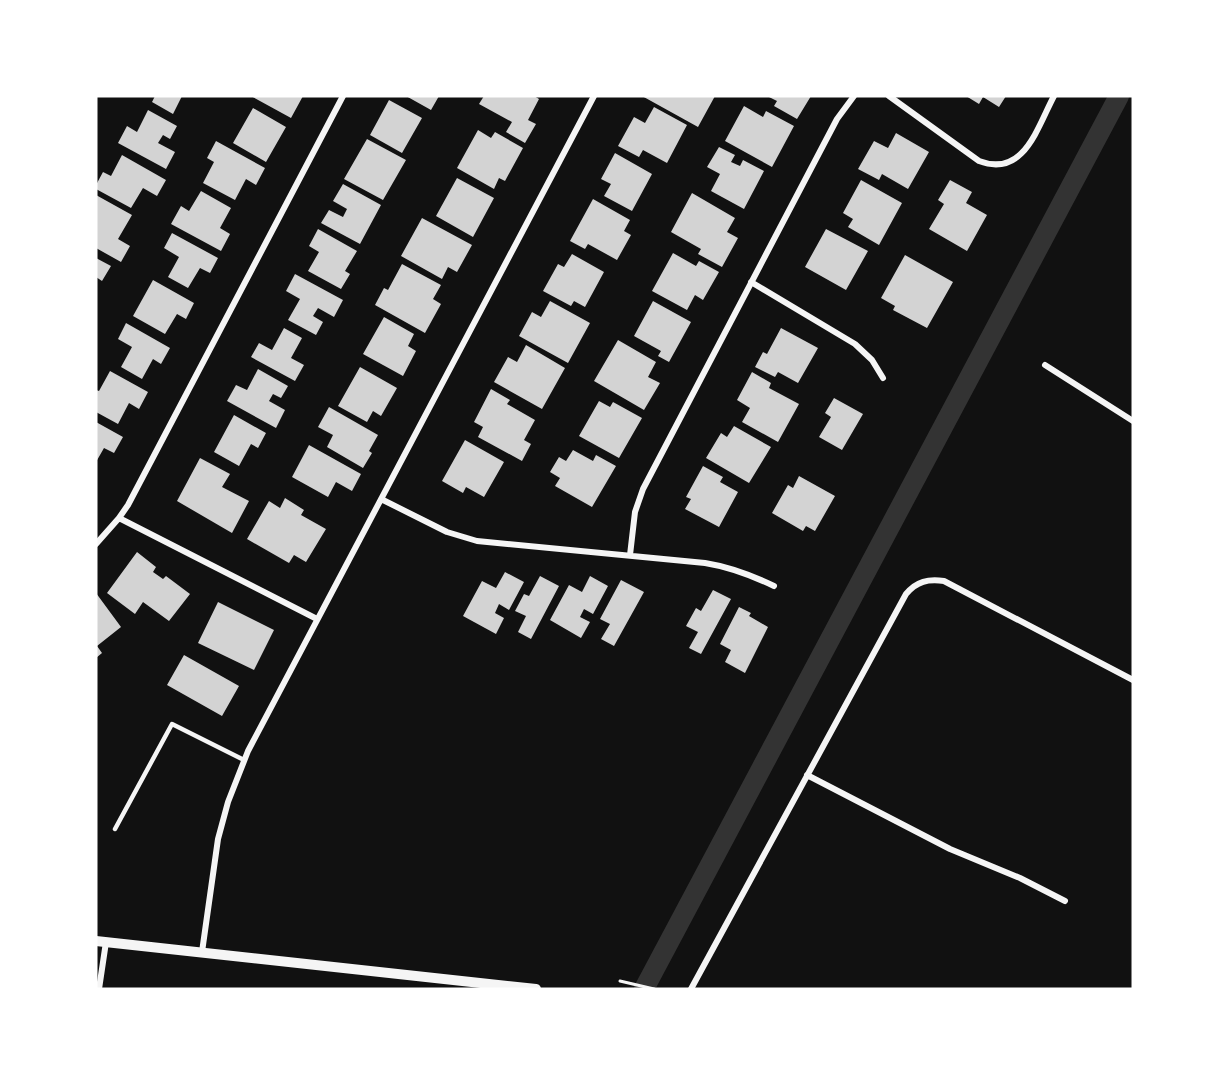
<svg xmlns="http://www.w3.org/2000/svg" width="1229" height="1085" font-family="'Public Sans',sans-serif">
<rect width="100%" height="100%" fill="#111"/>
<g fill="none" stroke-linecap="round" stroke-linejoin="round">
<path stroke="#333" stroke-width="20" d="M644,989L1119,96"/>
</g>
<path fill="#d3d3d3" d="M155,96H182L173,114L152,102Z
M251,96H303L291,118Z
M406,96H439L431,110Z
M484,96H534L539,99L528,120L536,124L525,143L506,132L512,122L479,104Z
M642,96H715L698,127Z
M767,96H811L797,119L774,106L777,101Z
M966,96H1006L999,107L983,97L979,104Z
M389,100L422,118L402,153L370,135Z
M744,106L763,117L766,111L794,126L772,167L725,141Z
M654,107L687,125L667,163L643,150L639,157L618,146L634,117L645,123Z
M253,108L286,127L266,162L233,143Z
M148,110L177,126L170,139L163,135L158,143L175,152L166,169L118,143L127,126L137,132Z
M478,130L491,138L495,132L523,148L505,181L499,178L494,189L457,168Z
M896,133L929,152L908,189L882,174L879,180L858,169L874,141L888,148Z
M367,139L406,160L383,200L344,179Z
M216,141L265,168L256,185L246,179L235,200L203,183L214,162L207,158Z
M719,147L735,155L731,162L740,166L743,160L764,171L744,209L711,191L720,174L707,167Z
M615,153L652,174L632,211L604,196L611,184L601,179Z
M122,155L166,180L157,196L143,188L131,208L96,189V185L103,172L111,176Z
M457,178L494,198L473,237L436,216Z
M861,180L902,203L879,245L848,227L853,219L843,213Z
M950,180L972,192L966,203L987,215L967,251L929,229L944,204L938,200Z
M343,184L381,205L360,244L321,223L329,210L343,217L347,209L333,201Z
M201,191L231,208L220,228L230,234L221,251L171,224L181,206L189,211Z
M692,193L735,218L727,232L738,238L722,267L698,254L701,249L671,232Z
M96,195L132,215L118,239L130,246L121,262L96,248Z
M593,199L630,220L624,231L631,235L617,260L588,244L585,249L570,241Z
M422,218L472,245L457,272L448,267L442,279L401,256Z
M318,229L357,251L345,271L350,274L341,289L308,271L319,252L309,246Z
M826,229L868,251L846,290L805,267Z
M172,233L218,258L210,273L200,268L188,288L168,277L179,257L164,248Z
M673,253L696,266L699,261L719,272L703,300L695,295L687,310L652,291Z
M572,254L604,272L585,307L574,301L571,306L543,291L558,264L564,267Z
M905,255L953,282L927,328L893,310L895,306L881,298Z
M96,258L111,266L102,281L96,277Z
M402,264L441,285L433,299L441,304L425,333L375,305L384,288L388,290Z
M295,274L343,300L334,317L318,308L313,316L323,322L316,335L288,320L300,299L286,291Z
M153,280L194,303L186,319L177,314L165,334L133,316Z
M550,301L590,323L568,363L519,336L532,312L541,317Z
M653,301L691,322L669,362L658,356L661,351L634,336Z
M384,317L414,334L408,346L416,351L403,376L363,354Z
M126,323L170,348L161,364L153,359L142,379L121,367L132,347L118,339Z
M284,328L302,338L291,358L304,365L295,381L251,357L259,343L272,350Z
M781,328L818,348L798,383L778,372L775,377L755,367L763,352L767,354Z
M618,340L656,362L648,377L660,383L644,410L594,381Z
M526,345L565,368L542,409L494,382L508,357L517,362Z
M360,367L397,388L381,416L373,411L367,422L338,406Z
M258,369L288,386L281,398L273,394L269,401L285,410L276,428L227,401L236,385L247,390Z
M110,371L148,392L139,409L129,403L118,424L96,412V390L99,391Z
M752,372L771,383L769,388L799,404L778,442L742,422L750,408L737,400Z
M491,389L510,400L507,404L535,420L524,440L531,444L522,461L478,437L483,427L474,422Z
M834,398L863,414L842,450L819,437L831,417L825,413Z
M599,401L610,407L613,402L642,418L619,458L579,436Z
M329,407L378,435L369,451L372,453L363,468L327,447L333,435L318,427Z
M234,415L266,433L258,448L251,444L239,466L214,452Z
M96,422L123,437L114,453L104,448L96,462Z
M734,426L771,447L749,483L706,458L721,433L727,437Z
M465,440L504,462L484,497L466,487L463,493L442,481Z
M309,445L361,474L352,491L336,482L328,497L292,477Z
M573,450L593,461L596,455L616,466L592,507L555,486L560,478L550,472L559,457L566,461Z
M200,458L230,474L222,487L249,501L232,533L177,501Z
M703,466L723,477L720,482L738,492L719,527L685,509L691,499L686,497Z
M799,476L835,496L815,531L806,526L803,531L772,513L788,485L793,488Z
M285,498L304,510L301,515L326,529L306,562L294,555L289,563L247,539L269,501L280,508Z
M137,552L156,567L153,572L163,579L166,576L190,594L169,621L143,602L135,614L107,593Z
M505,572L524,582L509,610L499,604L495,613L504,618L496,634L463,616L482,581L496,588Z
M540,576L559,586L531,639L518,632L526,616L515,611L524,594L529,596Z
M590,576L608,586L593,614L584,609L580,617L590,622L581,638L550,620L569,585L582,592Z
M621,580L644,592L614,646L601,639L610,624L600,619Z
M713,590L731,599L701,654L689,648L698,632L686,626L696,608L701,611Z
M96,593L121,627L97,646L102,653L96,658Z
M218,602L274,630L254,670L198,643Z
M739,607L751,613L749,616L768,627L745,673L725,662L731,650L720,644Z
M184,655L239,686L222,716L167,685Z"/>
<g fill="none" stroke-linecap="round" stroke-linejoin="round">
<path stroke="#f5f5f5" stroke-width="3" d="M620,981L654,989"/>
<path stroke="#f5f5f5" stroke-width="4.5" d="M115,829L172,724L244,760"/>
<path stroke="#f5f5f5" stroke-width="6" d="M889,96L979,161C1024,178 1037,128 1054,96
M751,282L855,344L872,360L883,378
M1045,365L1133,421
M381,499L447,532L477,541L705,563C730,567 751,575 774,586
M119,518L317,619
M96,544L119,518L128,505L343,96
M630,555L635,512L643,489L837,119L854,96
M807,775L950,849L1020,878L1065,901
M202,952L218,839L228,802L248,751L594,96
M99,989L106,942
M691,989L906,594C917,581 928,579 944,581L1133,680"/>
<path stroke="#f5f5f5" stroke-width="10" d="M96,941L536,989"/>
</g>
<rect width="1229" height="1085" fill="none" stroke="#ffffff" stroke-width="195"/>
</svg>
